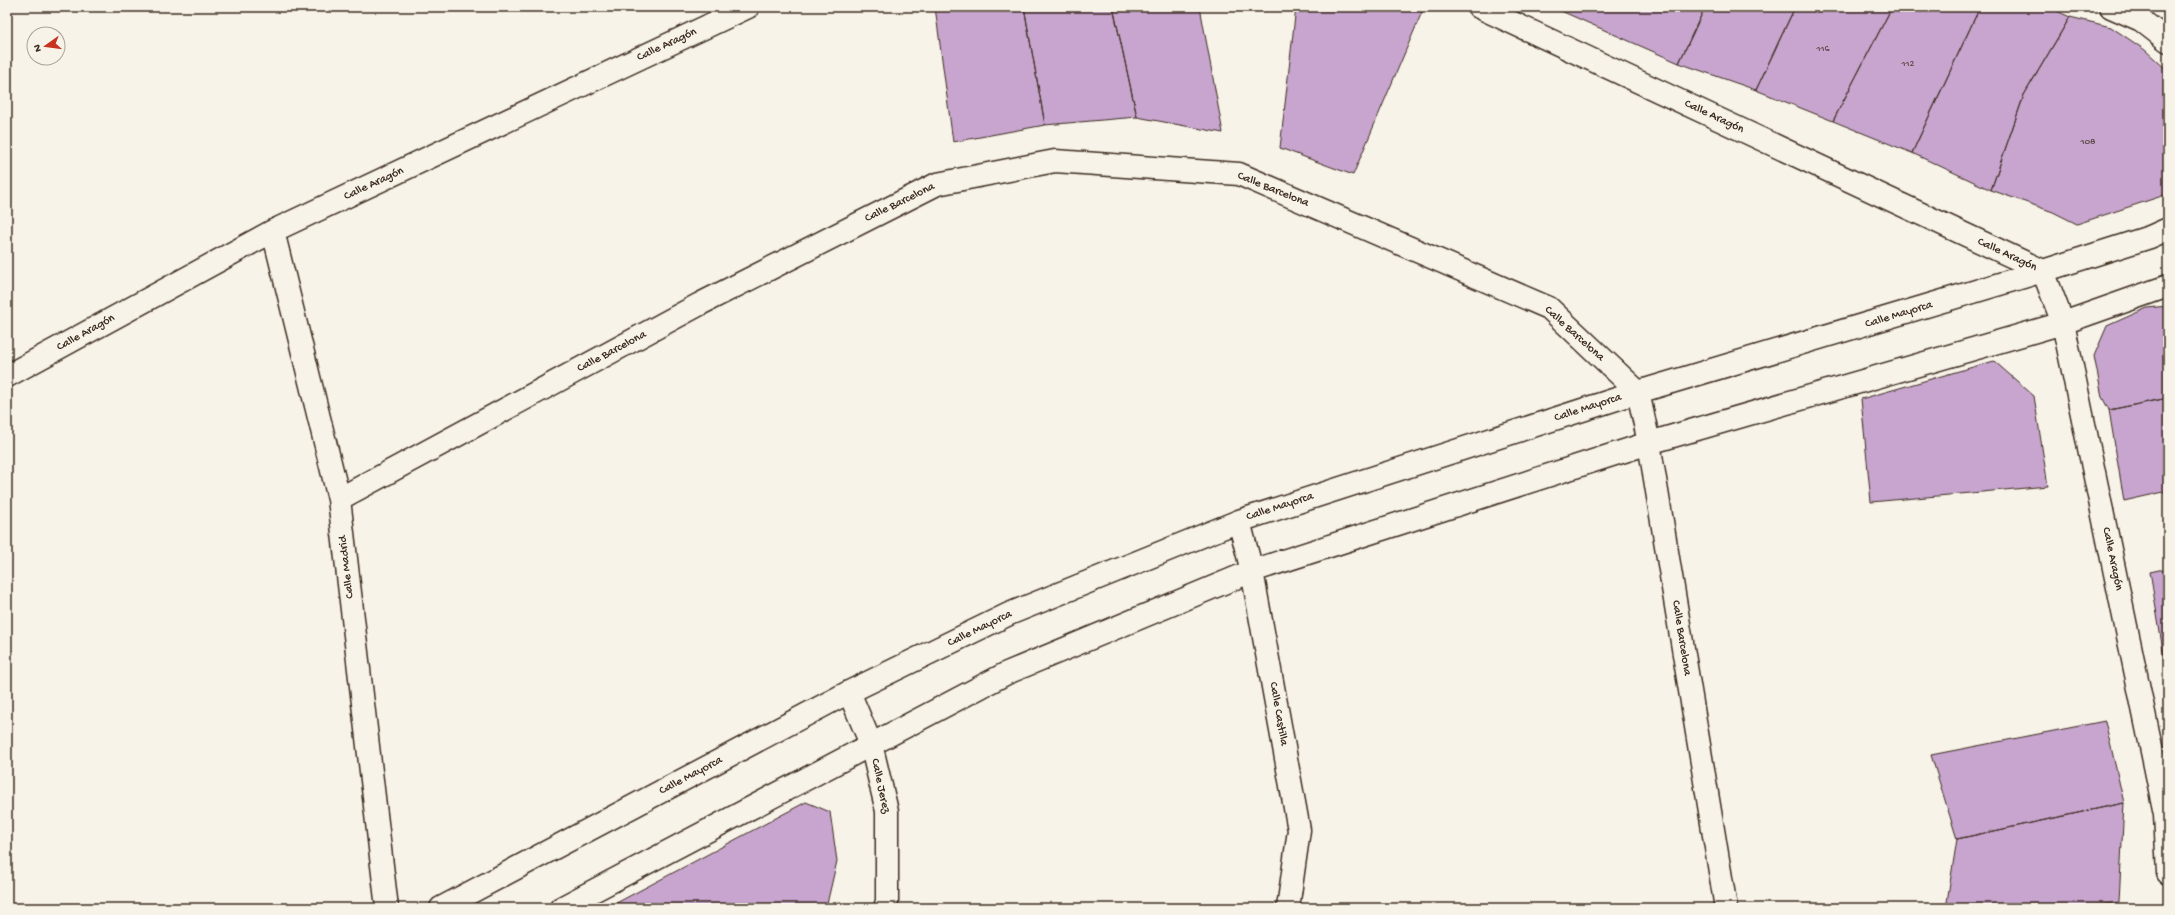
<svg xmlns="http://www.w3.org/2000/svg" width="2175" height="915" font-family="'Gochi Hand',sans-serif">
<rect width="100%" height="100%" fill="#f7f3e8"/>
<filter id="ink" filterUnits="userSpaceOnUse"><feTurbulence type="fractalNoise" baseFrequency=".025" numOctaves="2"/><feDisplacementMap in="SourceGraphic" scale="8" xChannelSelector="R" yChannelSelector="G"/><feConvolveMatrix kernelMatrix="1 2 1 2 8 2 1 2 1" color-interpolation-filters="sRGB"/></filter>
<g filter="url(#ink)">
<path fill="#c7a5cf" stroke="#3b2a1e" d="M935,7H1024L1045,125L953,142Z
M1024,7H1113L1137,117L1045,125Z
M1113,7H1200L1223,133L1137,117Z
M1296,7H1406L1422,12L1353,175L1280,148Z
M1552,7H1705L1679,63Z
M1705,7H1795L1756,90L1679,63Z
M1795,7H1892L1833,121L1756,90Z
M1892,7H1980L1912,153L1833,121Z
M1980,7H2048L2070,17L2024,95L1991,190L1912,153Z
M2070,17L2111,27L2145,50L2168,71V194L2077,224L2053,212L1991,190L2024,95Z
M2168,306V398L2109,410L2102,397L2094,356L2107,326L2147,308Z
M1994,361L2034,396L2048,486L1871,502L1861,399Z
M2168,398V491L2124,501L2109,410Z
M2168,568V656L2164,657L2150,572Z
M2168,656V682L2164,657Z
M2105,721L2124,803L1957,839L1931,755Z
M806,802L830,812L837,861L826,908H607Z
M2124,803L2119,902L2080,908H1946L1957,839Z"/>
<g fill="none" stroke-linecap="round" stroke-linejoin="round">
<g stroke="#3b2a1e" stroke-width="25">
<path id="minor" d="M1479,7L2043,271L2063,323L2165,814L2168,873
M2111,7L2141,20L2168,41
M273,231L339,499L387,908
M7,376L273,231L748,7
M339,499L700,304L937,184L1055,161L1239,174L1549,308L1638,392L1649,443L1726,908
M1239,521L1252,571L1299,830L1288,908
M849,692L871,744L887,811V901L885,908
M441,908L849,692L1009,614L1239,521L1638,392L2043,271L2150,237L2168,229
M561,908L1007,673L1252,571L1649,443L2063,323L2168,286"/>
</g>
<use href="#minor" stroke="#f7f3e8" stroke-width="22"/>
</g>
</g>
<g text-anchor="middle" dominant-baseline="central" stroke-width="4" stroke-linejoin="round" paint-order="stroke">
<g font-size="10" fill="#5e494a">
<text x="1823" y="49">116</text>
<text x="1908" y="64">112</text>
<text x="2088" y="142">108</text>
</g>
<g font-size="12" fill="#3b2a1e" stroke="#f7f3e8">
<text transform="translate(667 45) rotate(-25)">Calle Aragón</text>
<text transform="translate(1714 117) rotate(25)">Calle Aragón</text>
<text transform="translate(374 184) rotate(-25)">Calle Aragón</text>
<text transform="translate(1273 190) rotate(22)">Calle Barcelona</text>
<text transform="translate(900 203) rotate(-26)">Calle Barcelona</text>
<text transform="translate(2007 255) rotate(25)">Calle Aragón</text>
<text transform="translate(1899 315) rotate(-17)">Calle Mayorca</text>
<text transform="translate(86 333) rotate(-29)">Calle Aragón</text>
<text transform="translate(1574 334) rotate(42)">Calle Barcelona</text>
<text transform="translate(612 352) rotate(-28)">Calle Barcelona</text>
<text transform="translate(1588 408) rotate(-18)">Calle Mayorca</text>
<text transform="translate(1280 507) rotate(-18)">Calle Mayorca</text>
<text transform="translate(2112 559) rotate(78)">Calle Aragón</text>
<text transform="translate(347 567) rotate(-97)">Calle Madrid</text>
<text transform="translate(980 629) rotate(-26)">Calle Mayorca</text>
<text transform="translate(1681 638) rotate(81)">Calle Barcelona</text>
<text transform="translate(1278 714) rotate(80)">Calle Castilla</text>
<text transform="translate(691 776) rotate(-28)">Calle Mayorca</text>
<text transform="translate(880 786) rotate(78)">Calle Jerez</text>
</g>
</g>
<rect width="2175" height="915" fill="none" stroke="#f7f3e8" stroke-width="24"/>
<rect x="12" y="12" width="2151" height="891" fill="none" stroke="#3b2a1e" stroke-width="1.5" filter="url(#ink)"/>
<g transform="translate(46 46) rotate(256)"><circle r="19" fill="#f7f3e8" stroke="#aca397"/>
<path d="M0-3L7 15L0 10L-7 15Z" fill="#c8321e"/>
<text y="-6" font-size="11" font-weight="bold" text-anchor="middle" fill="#3b2a1e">N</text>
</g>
</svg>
